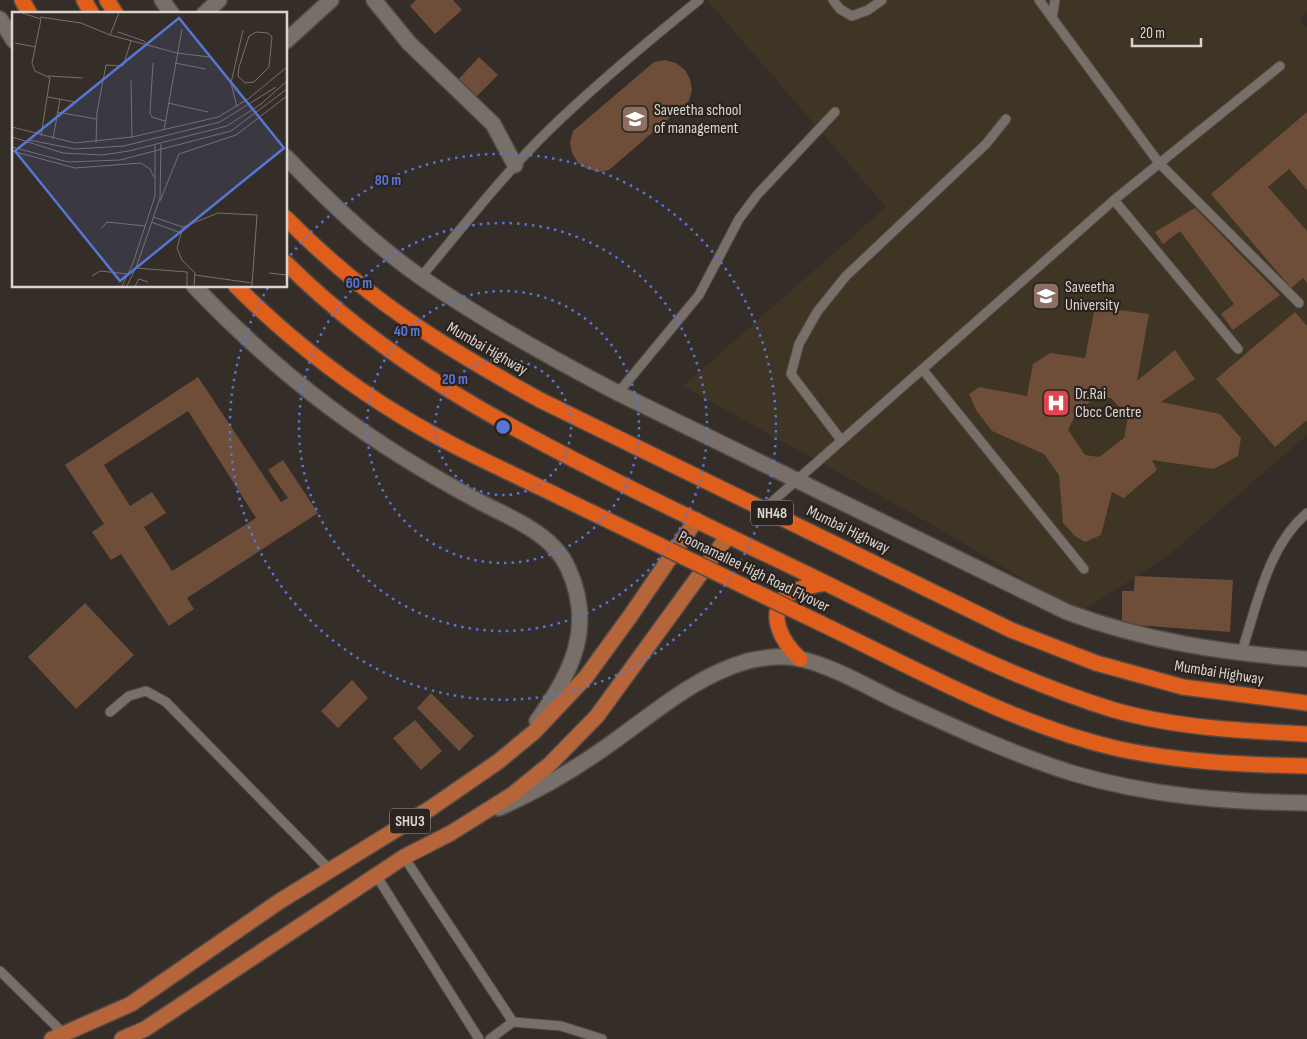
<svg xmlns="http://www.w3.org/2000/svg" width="1307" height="1039" font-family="'Sofia Sans Condensed',sans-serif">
<rect width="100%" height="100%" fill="#352d27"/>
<path fill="#3e3524" d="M707,0H1307V12L1300,20L1307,27V435L1169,555L1080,613L927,522L683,386L886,207Z"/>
<path fill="#6e4e38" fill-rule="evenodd" d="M416,0H453L462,10L435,34L410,6Z
M479,57L498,75L474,99L456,82Z
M665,60L676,63L685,70L690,79L692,90L689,101L609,170L599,172L587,169L578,163L572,153L570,142L573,131L654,62Z
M1307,112V190L1289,169L1268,187L1307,231V283L1303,278L1291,288L1211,194Z
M1195,208L1280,295L1233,330L1221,314L1234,304L1180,231L1163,244L1155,232Z
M1095,307L1149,314L1137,381L1175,350L1195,379L1161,402L1220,414L1241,438L1238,456L1214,469L1152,460L1157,470L1124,498L1112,492L1101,535L1085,542L1075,536L1063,523L1059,475L1044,454L992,431L976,410L969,394L979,387L1027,396L1033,364L1050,353L1085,358ZM1095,397L1111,398L1128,417L1124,438L1099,457L1085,455L1068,430L1075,415Z
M1295,312L1307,326V420L1275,447L1216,379Z
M198,377L281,502L288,498L268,470L283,460L318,513L187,598L194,609L169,626L121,554L111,560L92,532L104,524L65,465ZM188,411L256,518L172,571L144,527L166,513L152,492L130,506L104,465Z
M1135,576L1233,580L1230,632L1122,624V591H1134Z
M85,603L134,655L76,709L28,657Z
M352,680L368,698L338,728L321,711Z
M431,693L474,736L459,751L417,708Z
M415,720L442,751L421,770L393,738Z"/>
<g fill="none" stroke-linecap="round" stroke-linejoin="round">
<g stroke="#514a46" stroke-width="11">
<path id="lane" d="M833,0L840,9L852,16L868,10L882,0
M1039,0L1159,163L1299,303
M1052,18L1055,0
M1114,200L1238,349
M421,277C462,228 502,176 548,131C596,84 647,42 699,0
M923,370L1084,569
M618,393L699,295L739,219L757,195L835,112
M841,440L791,374L799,344L817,312L846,276L986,144L1006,119
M764,509L1114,200L1280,66
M1241,654C1257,606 1267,547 1307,513
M110,712L129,696L146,691L166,702L330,870
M404,857L513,1022
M376,875L479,1039
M0,971L64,1034
M490,1039L513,1022L561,1026L602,1039"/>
</g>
<g stroke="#514a46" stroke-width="18">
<path id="street" d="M374,0L409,43L493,124L515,165
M286,41L331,0"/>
</g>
<g stroke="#514a46" stroke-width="18">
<path id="secondary" d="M162,0L172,14
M204,14L219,0
M0,19L14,41
M286,157C328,201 372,243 422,278C484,321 551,358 618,393L1067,612C1145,641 1224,653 1307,659
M194,286C283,379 369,443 482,503C513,519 553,534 568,568C595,626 572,673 537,721
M499,808C540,790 577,768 613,742C655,712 697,675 748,661C765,657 784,655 801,659C834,667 866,686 897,701C954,727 1012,754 1072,773C1149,796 1227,802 1307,803"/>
</g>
<g stroke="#514a46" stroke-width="18">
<path id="primary" d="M52,1039L131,1004L280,901L431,808L499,761L534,732L586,677L631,615L696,520
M122,1039L145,1029L404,857L451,833L513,794L550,764L597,716L728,536"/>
</g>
<g stroke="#514a46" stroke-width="18">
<path id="highway" d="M22,0L30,14
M84,0L92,14
M107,0L116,14
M286,218C363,297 447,349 542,401L1011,630L1096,663L1183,687L1307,703
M286,263C388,364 503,425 630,488C688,517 747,545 805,573C906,622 1006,677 1114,710C1176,728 1243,731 1307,734
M236,286C286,336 343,381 403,417C454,448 509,472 562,498
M822,624C918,670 1015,725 1119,749C1181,762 1243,765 1307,766
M800,659C784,644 764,614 788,595C799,587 813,586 825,583"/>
</g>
<use href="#lane" stroke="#786f69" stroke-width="9"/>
<use href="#street" stroke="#786f69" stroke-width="15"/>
<use href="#secondary" stroke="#786f69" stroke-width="15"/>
<use href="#primary" stroke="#b6653b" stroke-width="15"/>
<use href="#highway" stroke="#e05e1c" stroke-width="15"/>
<g stroke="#514a46" stroke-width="18" stroke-linecap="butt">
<path id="highway-bridge" d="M562,498L822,624"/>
</g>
<use href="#highway-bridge" stroke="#e05e1c" stroke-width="15"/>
</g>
<g fill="none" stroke="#5676d6" stroke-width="2.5" stroke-dasharray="2.5 5">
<circle cx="503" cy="427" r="68"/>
<circle cx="503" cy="427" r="136"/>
<circle cx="503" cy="427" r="204"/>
<path d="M286 261A273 273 0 1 1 269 286"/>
</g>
<defs>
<g id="university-square" transform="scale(1.4375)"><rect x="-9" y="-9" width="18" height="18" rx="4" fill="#8d6e63" stroke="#2b231e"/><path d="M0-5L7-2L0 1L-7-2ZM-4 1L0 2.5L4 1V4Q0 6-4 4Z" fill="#fff"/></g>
<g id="hospital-square" transform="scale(1.4375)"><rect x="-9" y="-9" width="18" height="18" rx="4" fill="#e0444e" stroke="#2b231e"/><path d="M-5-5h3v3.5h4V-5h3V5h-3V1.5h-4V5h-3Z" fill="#fff"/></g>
</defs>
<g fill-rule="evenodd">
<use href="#university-square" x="635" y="119"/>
<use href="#university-square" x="1046" y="296"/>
<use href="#hospital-square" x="1056" y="403"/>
</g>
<g text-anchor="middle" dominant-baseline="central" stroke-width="4.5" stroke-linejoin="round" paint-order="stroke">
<g fill="#2b231e" stroke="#a69f9b" stroke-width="1">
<rect x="751" y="500.5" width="42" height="25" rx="4"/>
<rect x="390" y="808.5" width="40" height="25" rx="4"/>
</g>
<g font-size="15" font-weight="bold" fill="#dad4d1">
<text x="772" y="513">NH48</text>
<text x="410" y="821">SHU3</text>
</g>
<g font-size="16" fill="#dad4d1" stroke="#2b231e" text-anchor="start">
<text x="654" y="110">Saveetha school<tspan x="654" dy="18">of management</tspan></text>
<text x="1065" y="287">Saveetha<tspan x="1065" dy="18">University</tspan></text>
<text x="1075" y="394">Dr.Rai<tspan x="1075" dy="18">Cbcc Centre</tspan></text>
</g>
<g font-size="16" fill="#dad4d1" stroke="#2b231e">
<text transform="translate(487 349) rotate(30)">Mumbai Highway</text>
<text transform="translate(848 530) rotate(26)">Mumbai Highway</text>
<text transform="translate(754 572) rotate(26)">Poonamallee High Road Flyover</text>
<text transform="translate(1219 673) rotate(9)">Mumbai Highway</text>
</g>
</g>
<g transform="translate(12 12)">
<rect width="275" height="275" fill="#352d27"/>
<path fill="none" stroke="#77706b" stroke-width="1" d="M10,1L29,7L20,51L23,59L38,66L29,124M28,5L69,11L98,23L165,41L197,45M106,20L132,29L137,34M244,20L256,21L260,25L257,55L242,70L233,71L226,64L227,55L237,24ZM98,23L107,1M3,31L24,35M141,51L138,101L140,105L153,109M163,51L194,57M36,64L71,66M119,68L120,125M36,85L63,90M156,91L196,100M225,95L219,71L231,18M45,100L84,107M0,115L63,131L120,125L206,105L236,87L275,55M152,118L170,17M0,125L51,141L90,143L117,139L215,114L249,92L275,69M41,127L48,87M17,128L63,137L112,134L208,110L264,75M84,131L85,100L94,53L111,54L119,29M0,135L56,150L108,148L219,119L275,77M0,139L63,156L129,151L138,157L142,165M148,189L167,142L224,123L275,84M141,205L171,215M139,210L169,221M89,217L95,210L133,214M124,256L175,260V274M257,261L275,263M183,263L240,271M80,264L88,259L116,262M110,274L121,251L143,184V133M115,274L125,253L148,186L149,132M123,274L127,267L136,270M182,274L183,261L170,248L165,236L171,215L206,201L245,203L240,274"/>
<path fill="#5676d6" fill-opacity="0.15" stroke="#5676d6" stroke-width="2.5" d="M167,6L272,136L108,269L3,139Z"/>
<rect width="275" height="275" fill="none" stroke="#dad4d1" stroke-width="2.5"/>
</g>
<circle cx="503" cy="427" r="8" fill="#5676d6" stroke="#2b231e" stroke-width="2.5"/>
<g font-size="15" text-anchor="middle" font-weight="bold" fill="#5676d6" stroke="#2b231e" stroke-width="4.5" stroke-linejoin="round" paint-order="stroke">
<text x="388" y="185">80 m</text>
<text x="359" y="288">60 m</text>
<text x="407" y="336">40 m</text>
<text x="455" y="384">20 m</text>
</g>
<path d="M1132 38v8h69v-8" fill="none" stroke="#dad4d1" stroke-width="2.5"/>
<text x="1140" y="38" font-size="15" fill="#dad4d1" stroke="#2b231e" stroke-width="4" paint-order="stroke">20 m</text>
</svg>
